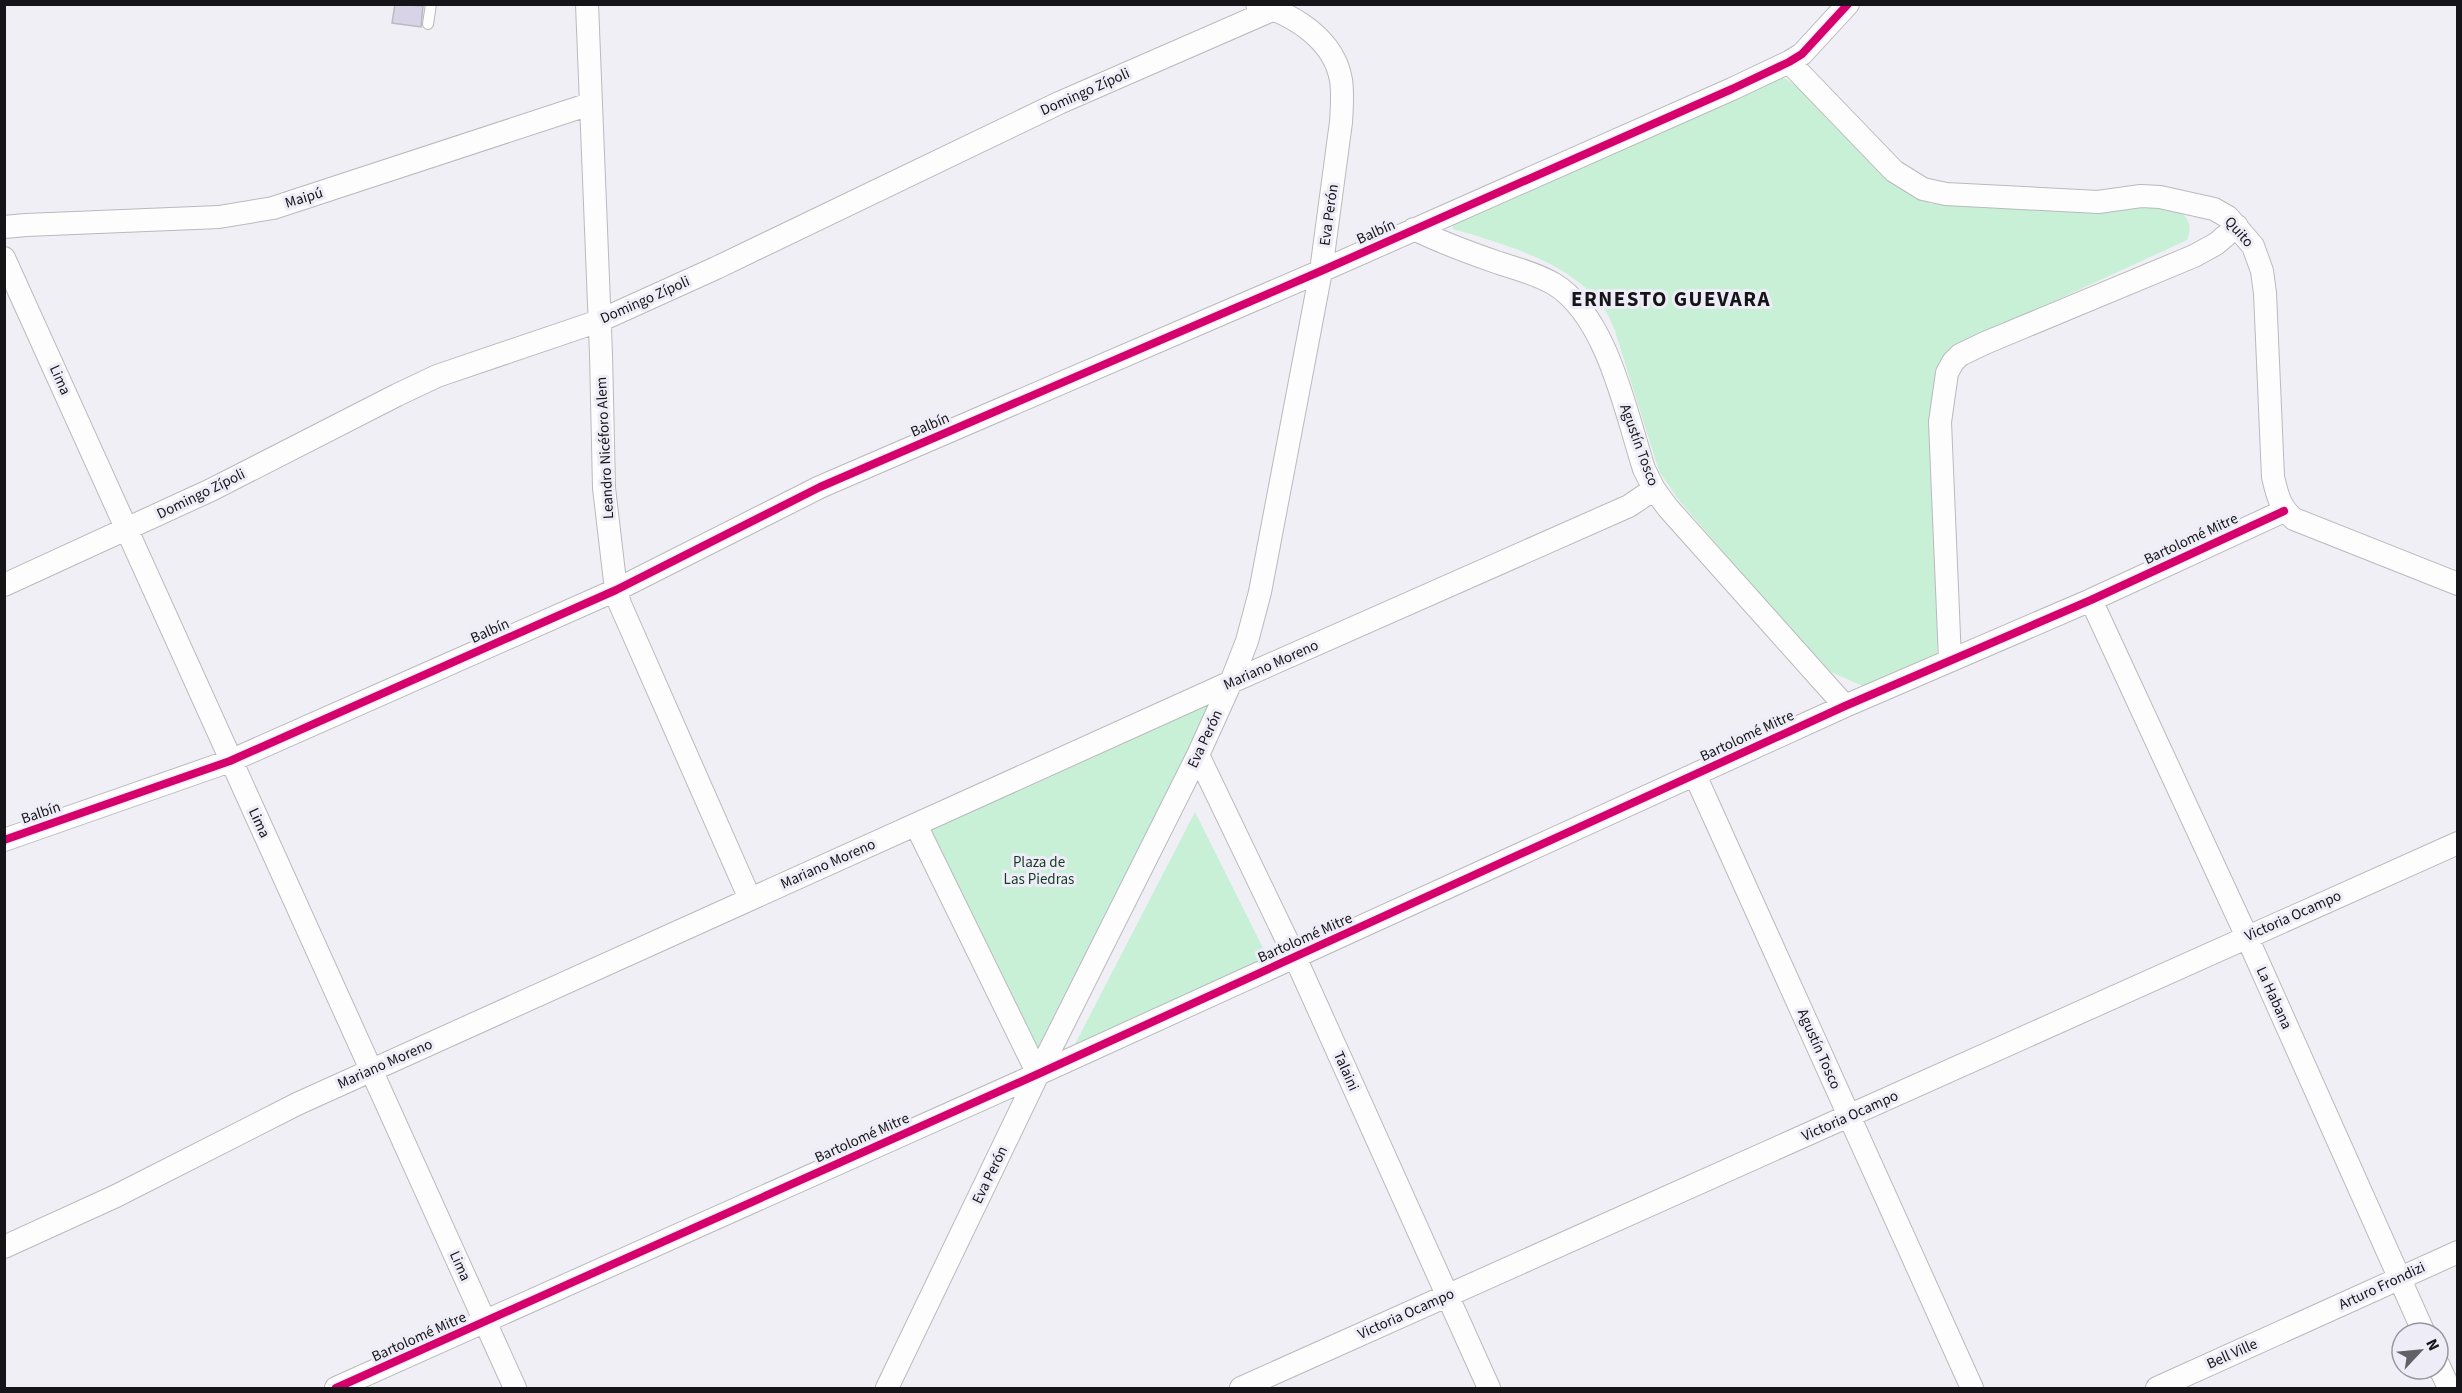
<svg xmlns="http://www.w3.org/2000/svg" width="2462" height="1393" font-family="'Source Sans 3',sans-serif">
<rect width="100%" height="100%" fill="#f0eff5"/>
<path fill="#c7f0d6" d="M1783,77C1837,113 1877,166 1930,204L2178,208C2188,219 2193,225 2187,240L1953,348L1937,655L1863,686L1831,672L1769,605L1678,499L1659,471L1615,331C1612,324 1609,316 1605,310C1574,263 1504,244 1453,229V225L1462,220Z
M1231,682L1038,1074L916,825Z
M1195,812L1269,960L1073,1048Z"/>
<path fill="#d9d3e7" stroke="#bbbabe" stroke-width="1.5" d="M395,4L423,6L421,27L392,23Z"/>
<g fill="none" stroke-linecap="round" stroke-linejoin="round">
<g stroke="#bab9bd" stroke-width="12">
<path id="service" d="M428,24L431,4"/>
</g>
<g stroke="#bab9bd" stroke-width="24">
<path id="minor" d="M587,4L601,354L604,488L616,590L620,604L750,899
M1789,62L1894,171L1923,189L1946,194L2098,202L2141,196L2160,197L2214,209L2228,217L2253,246L2262,271L2265,293L2273,477C2277,494 2280,508 2294,519L2458,584
M4,227L26,225L219,217L273,208L590,104
M1414,229C1442,243 1470,253 1499,263C1518,269 1537,274 1554,284C1607,316 1626,413 1644,469L1654,489L1668,508L1845,706
M4,258L515,1388
M4,585L211,490L397,395L437,376L599,321L716,268L1059,103L1279,7
M2091,600L2247,937L2424,1333
M1950,660L1940,422L1947,373L1953,362L1960,355L1985,343L2194,256L2216,244L2237,226
M1198,755L1295,957L1489,1388
M1695,775L1972,1388
M916,825L1038,1074
M4,840L230,761L616,590L820,487L1321,271L1732,89L1789,62L1802,54L1848,4
M4,1247L116,1196L297,1104L1231,682L1629,506L1654,489
M2438,1364L2449,1388
M336,1388L1038,1074L1845,706L2091,600L2284,511
M887,1388L1038,1074L1198,755L1231,682L1247,641L1260,592L1321,271L1341,122C1342,108 1343,94 1341,80C1334,39 1293,14 1257,4
M1241,1388L2458,843
M2157,1388L2458,1252"/>
</g>
<use href="#service" stroke="#fdfdfe" stroke-width="10"/>
<use href="#minor" stroke="#fdfdfe" stroke-width="22"/>
<g stroke="#eeedf7" stroke-width="11">
<path id="cycleway" d="M4,840L230,761L616,590L820,487L1321,271L1732,89L1789,62L1802,54L1848,4
M336,1388L1038,1074L1845,706L2091,600L2284,511"/>
</g>
<use href="#cycleway" stroke="#d6006c" stroke-width="8"/>
</g>
<g text-anchor="middle" dominant-baseline="central" stroke-width="6" stroke-linejoin="round" paint-order="stroke">
<g font-size="15" fill="#151418" stroke="#eeedf7">
<text transform="translate(1085 92) rotate(-24)">Domingo Zípoli</text>
<text transform="translate(304 198) rotate(-17)">Maipú</text>
<text transform="translate(1329 215) rotate(-82)">Eva Perón</text>
<text transform="translate(1376 232) rotate(-24)">Balbín</text>
<text transform="translate(2239 232) rotate(48)">Quito</text>
<text transform="translate(645 300) rotate(-24)">Domingo Zípoli</text>
<text transform="translate(60 380) rotate(66)">Lima</text>
<text transform="translate(930 425) rotate(-23)">Balbín</text>
<text transform="translate(1639 445) rotate(70)">Agustín Tosco</text>
<text transform="translate(605 448) rotate(-93)">Leandro Nicéforo Alem</text>
<text transform="translate(201 494) rotate(-26)">Domingo Zípoli</text>
<text transform="translate(2191 539) rotate(-25)">Bartolomé Mitre</text>
<text transform="translate(490 631) rotate(-24)">Balbín</text>
<text transform="translate(1271 665) rotate(-24)">Mariano Moreno</text>
<text transform="translate(1747 736) rotate(-25)">Bartolomé Mitre</text>
<text transform="translate(1205 739) rotate(-65)">Eva Perón</text>
<text transform="translate(41 813) rotate(-19)">Balbín</text>
<text transform="translate(259 823) rotate(65)">Lima</text>
<text transform="translate(828 864) rotate(-24)">Mariano Moreno</text>
<text transform="translate(2293 916) rotate(-24)">Victoria Ocampo</text>
<text transform="translate(1305 938) rotate(-24)">Bartolomé Mitre</text>
<text transform="translate(2274 998) rotate(66)">La Habana</text>
<text transform="translate(1819 1049) rotate(66)">Agustín Tosco</text>
<text transform="translate(385 1064) rotate(-24)">Mariano Moreno</text>
<text transform="translate(1346 1071) rotate(66)">Talaini</text>
<text transform="translate(1850 1116) rotate(-24)">Victoria Ocampo</text>
<text transform="translate(862 1138) rotate(-24)">Bartolomé Mitre</text>
<text transform="translate(990 1175) rotate(-64)">Eva Perón</text>
<text transform="translate(460 1266) rotate(66)">Lima</text>
<text transform="translate(2382 1286) rotate(-25)">Arturo Frondizi</text>
<text transform="translate(1406 1314) rotate(-24)">Victoria Ocampo</text>
<text transform="translate(419 1337) rotate(-24)">Bartolomé Mitre</text>
<text transform="translate(2232 1354) rotate(-24)">Bell Ville</text>
</g>
<g font-size="15" fill="#133b22" stroke="#eeedf7">
<text x="1039" y="862">Plaza de<tspan x="1039" dy="17">Las Piedras</tspan></text>
</g>
<g font-size="21" font-weight="bold" letter-spacing="1.5" fill="#151418" stroke="#eeedf7">
<text x="1671" y="299">ERNESTO GUEVARA</text>
</g>
</g>
<rect width="2462" height="1393" fill="none" stroke="#151418" stroke-width="12"/>
<g transform="translate(2420 1351) rotate(64)"><circle r="28" fill="#eeedf7" stroke="#97969e" stroke-width="1.5"/>
<path d="M0-4.5L10 22L0 15L-10 22Z" fill="#626165"/>
<text y="-9" font-size="16" font-weight="bold" text-anchor="middle" fill="#151418">N</text>
</g>
</svg>
